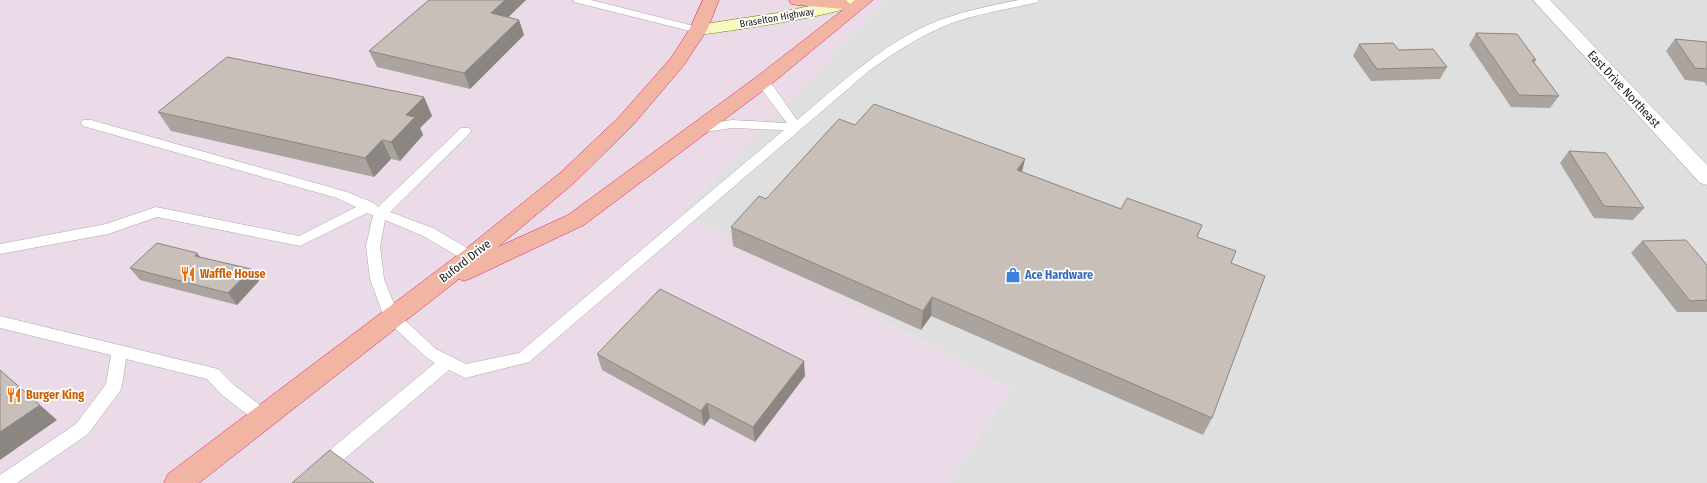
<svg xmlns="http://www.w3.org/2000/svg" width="1707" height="483" font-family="'Fira Sans Condensed',sans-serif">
<rect width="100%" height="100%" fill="#f2efe9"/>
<path fill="#e0dfdf" d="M886,0H1707V483H949L1011,389L682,212Z"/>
<path fill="#ebdbe8" d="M0,0H886L682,212L1011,389L949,483H0Z"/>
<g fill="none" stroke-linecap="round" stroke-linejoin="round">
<g stroke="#a9a9a9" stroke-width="1">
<path id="service" d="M573,0H591L702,28L704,30L698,33L574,2Z
M1019,0H1039L1038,2C1009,9 980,13 952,23C922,34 896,52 870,70L529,362L465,378L449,370L316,483H294L297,477L435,363L426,357L387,321L384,317L370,279L366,246L373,215L367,213L300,246L157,217L108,234L0,254V244L106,224L156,207L299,236L356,207L337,198L83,126L81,123L83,120H91L347,192L374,203L378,207L461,128H469L471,131L469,134L390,212L433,228L476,253L478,257L476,261L471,262L466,261L423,236L385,220L380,246L384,279L398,314L436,349L466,364L519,353L784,130L732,128L699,133L695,132L693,129L695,126L699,125L732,120L787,123L756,82L758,79H766L774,87L797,120C839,85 880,46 930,24C958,12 989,6 1019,0Z
M0,316L218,369L234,385L269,412L271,417L269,422L263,424L257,422L222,395L207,379L126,359L122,386L120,391L88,434L17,483H0V475L76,424L106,384L111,355L0,328Z"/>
</g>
<g stroke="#a9a9a9" stroke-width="1">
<path id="minor" d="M1533,0H1550L1707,165V185L1700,183Z"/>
</g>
<g stroke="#707d05" stroke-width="1">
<path id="secondary" d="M837,0H864C855,14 722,32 698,35L692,34L689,30L692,26L698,25L777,13Z"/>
</g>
<g stroke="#dc2a67" stroke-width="1">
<path id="trunk" d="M703,0H719L707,30L684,65L633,125L574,183L498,247L568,215L755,78L844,9L797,5L791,4L789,0H846L850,4L855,0H873L769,86L584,225L472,278L464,281L459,279L199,483H164L168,474L463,251L560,173L619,117L671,58L689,30Z"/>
</g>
<use href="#service" fill="#fff" fill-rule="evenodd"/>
<use href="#minor" fill="#fff" fill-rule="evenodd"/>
<use href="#secondary" fill="#f7fabf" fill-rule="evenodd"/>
<use href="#trunk" fill="#f2b4a3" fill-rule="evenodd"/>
</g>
<path fill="#aba49e" d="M429,0H526L508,17L519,20L524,35L470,89L377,67L369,51Z
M1476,33L1536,60L1534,63L1559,96L1550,108L1511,107L1469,45Z
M1675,39L1707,42V86L1704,82L1685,80L1666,51Z
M1359,44L1399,50L1447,67L1440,79L1371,81L1353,56Z
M424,97L432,116L420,128L423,135L400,161L391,159L374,177L171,131L158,112Z
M855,125L1022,172L1121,209L1202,225L1197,237L1231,263L1212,418L1203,435L931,316L921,330L733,246L731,227L766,199Z
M1569,151L1644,208L1633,220L1594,218L1560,163Z
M1642,241L1707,265V312H1677L1631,253Z
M200,257L251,269L259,281L237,305L140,280L130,268Z
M597,354L805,376L755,442L710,418L704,426L602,370Z"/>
<path fill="#8b8681" d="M505,0H526L496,29L491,13Z
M519,20L524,35L470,89L464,73Z
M424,97L432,116L420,128L423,135L400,161L391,142L406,115Z
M382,140L391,159L374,177L365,158Z
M1025,159L1021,177L1017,170Z
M197,253L206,265L195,256Z
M251,269L259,281L237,305L228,293Z
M932,297L931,316L921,330L923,311Z
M804,361L805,376L755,442L753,427Z
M707,403L710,418L704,426L701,411Z
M40,405L57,420L0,460V432Z"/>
<path fill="#c7bfb8" stroke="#8b8681" d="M429,0H505L491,13L519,20L464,73L369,51Z
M1476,33L1517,34L1536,60H1532L1559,96L1519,95Z
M1675,39L1707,42V69L1695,68Z
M1393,43L1399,50L1433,49L1447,67L1377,69L1359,44Z
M227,57L424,97L406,115L415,117L391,142L382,140L365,158L158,112Z
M874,104L1025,159L1017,170L1121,209L1127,198L1202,225L1197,237L1236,251L1231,263L1265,276L1212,418L932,297L923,311L731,227L759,196L766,199L839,119L855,125Z
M1569,151L1606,153L1644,208L1604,206Z
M1686,240L1707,265V300L1690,301L1642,241Z
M157,243L197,253L195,256L251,269L228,293L130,268Z
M660,289L804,361L753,427L707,403L701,411L597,354Z
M0,370L40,405L0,432Z
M330,450L374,483H292Z"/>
<defs>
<g id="restaurant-bare" transform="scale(1.2)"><path d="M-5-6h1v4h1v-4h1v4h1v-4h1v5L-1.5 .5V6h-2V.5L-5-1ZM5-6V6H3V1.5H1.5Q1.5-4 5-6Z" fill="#e8710a" stroke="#fff" stroke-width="2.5" paint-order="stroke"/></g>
<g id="shop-bare" transform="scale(1.2)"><path d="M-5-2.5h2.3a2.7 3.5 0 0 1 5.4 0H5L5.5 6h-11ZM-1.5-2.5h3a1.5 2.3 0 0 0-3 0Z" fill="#3f7fe0" stroke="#fff" stroke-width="2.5" paint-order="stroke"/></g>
</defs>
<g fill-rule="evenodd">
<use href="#restaurant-bare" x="188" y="274"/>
<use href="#shop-bare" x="1013" y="275"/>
<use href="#restaurant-bare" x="14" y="395"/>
</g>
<g text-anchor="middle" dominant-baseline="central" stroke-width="3.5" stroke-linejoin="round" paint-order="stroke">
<g font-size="10" fill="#222" stroke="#fff">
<text transform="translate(777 18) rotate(-10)">Braselton Highway</text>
</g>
<g font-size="12" fill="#222" stroke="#fff">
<text transform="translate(1624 89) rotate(47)">East Drive Northeast</text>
<text transform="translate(465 261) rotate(-38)">Buford Drive</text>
</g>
<g font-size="12" font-weight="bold" fill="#c56008" stroke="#fff" text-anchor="start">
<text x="200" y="274">Waffle House</text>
<text x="26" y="395">Burger King</text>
</g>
<g font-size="12" font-weight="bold" fill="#366cbe" stroke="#fff" text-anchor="start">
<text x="1025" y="275">Ace Hardware</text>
</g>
</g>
</svg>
